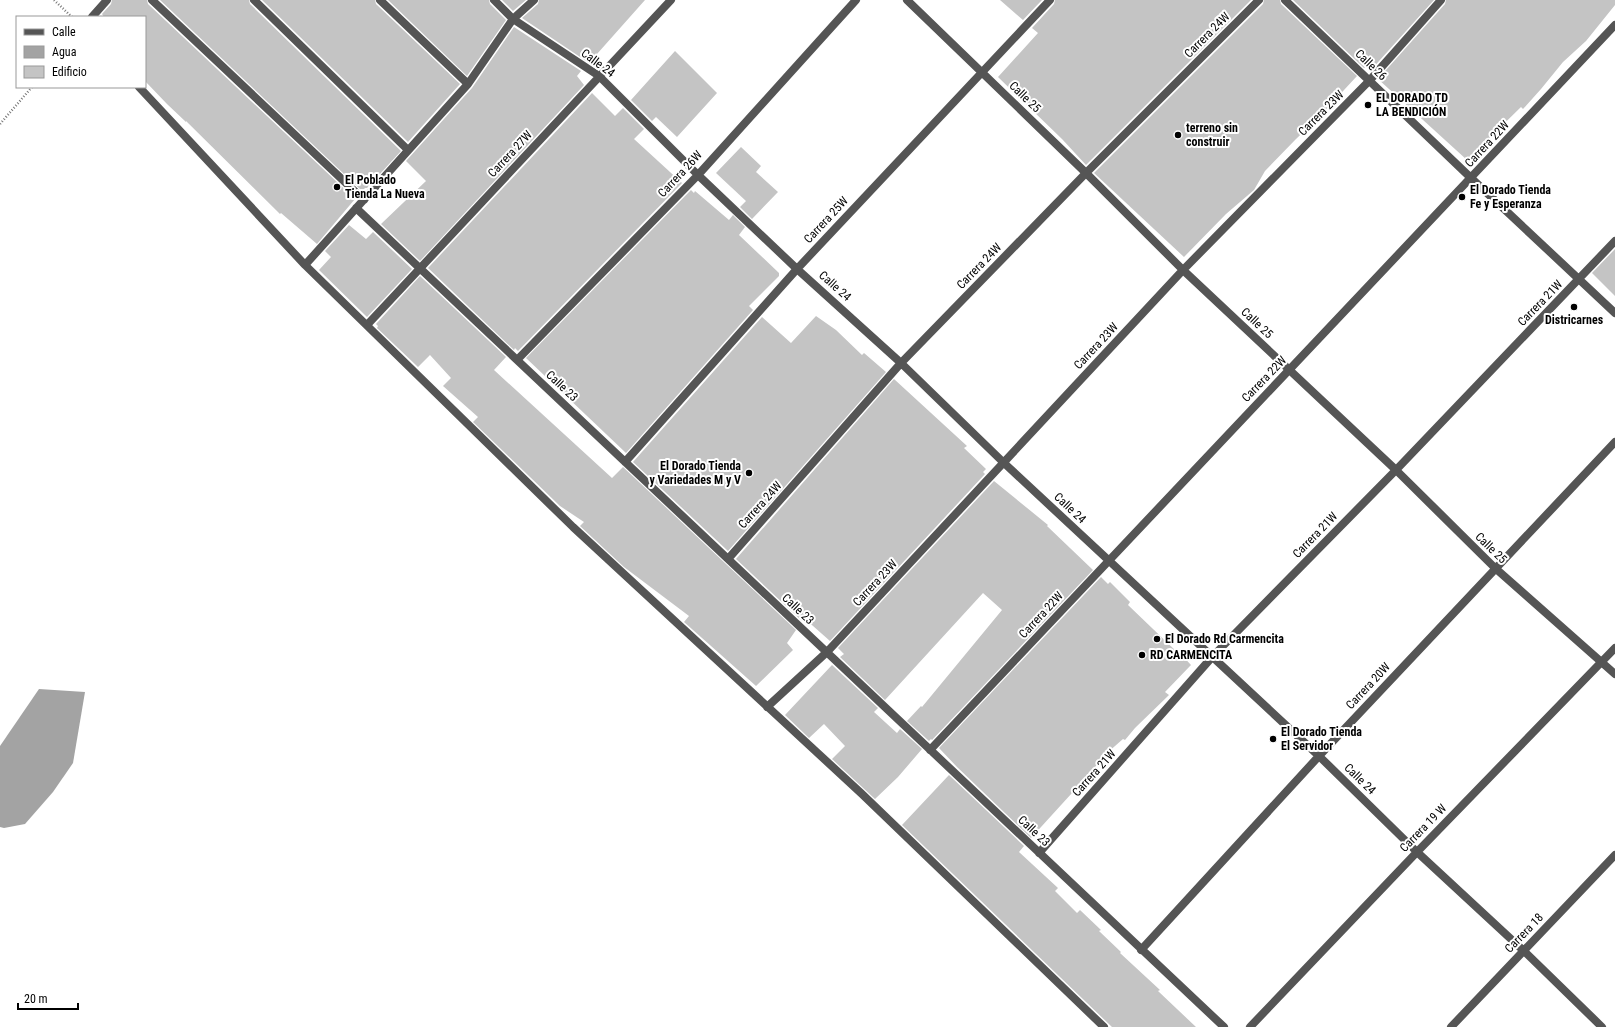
<svg xmlns="http://www.w3.org/2000/svg" width="1615" height="1027" font-family="'Roboto Condensed',sans-serif">
<rect width="100%" height="100%" fill="#fff"/>
<path fill="#a3a3a3" d="M39,689L85,692L73,763L53,792L25,824L4,828L0,827V746Z"/>
<path fill="#c4c4c4" d="M112,0H147L148,4L355,199L317,244L281,213L280,214L186,121V122L167,104L145,81V17H104L102,14L111,4Z
M160,0H249L250,4L401,151L367,188H365L362,191Z
M262,0H375L376,4L460,84L408,142Z
M388,0H489L490,4L506,20L467,76Z
M502,0H526L513,11Z
M539,0H645L589,63L522,18L538,4Z
M1000,0H1042L1023,20Z
M1055,0H1251L1086,165L1062,139L998,77L1038,33L1032,28L1054,4Z
M1264,0H1280L1281,4L1357,76L1318,118L1296,139L1265,171L1254,190L1226,214L1184,257L1094,173L1263,4Z
M1293,0H1434L1370,71L1366,67L1364,68Z
M1446,0H1615V5L1586,41L1563,62L1541,89L1523,109L1521,107L1467,160L1378,79L1445,4Z
M514,27L581,71L577,76L584,85L420,261L381,224L426,181L406,161L472,88Z
M675,51L717,93L677,137L656,117L652,121L631,100Z
M592,93L615,116L623,108L644,129L634,139L682,183L518,351L515,348L514,350L428,268Z
M741,147L761,166L756,172L778,192L752,219L740,207L746,201L716,173Z
M691,190L694,193L695,191L729,220L733,215L745,227L739,235L779,273V276L749,306L753,310L626,453L526,358Z
M349,225L366,239L373,232L412,269L367,317L319,270L331,257L325,251Z
M1615,249V296L1592,273Z
M420,276L506,357L494,370L612,478L623,467L796,630L787,643L793,650L756,686L684,622L689,616L624,567L580,526L584,522L560,506L473,422L478,417L443,386L451,378L430,355L418,367L377,328L378,326L376,324Z
M816,316L836,330L862,355L864,353L886,372L728,551L633,462L762,317L791,343Z
M894,379L967,446L964,448L986,469L983,472L985,474L830,641L804,618L802,621L736,559Z
M994,481L1048,525L1047,526L1093,570L932,740L931,739L929,741L907,721L921,706L922,707L1002,610L983,593L885,700L840,657L844,654L838,648Z
M1101,577L1108,584L1110,582L1130,602L1128,605L1177,652L1178,651L1191,665L1165,692L1169,695L1135,728L1125,740L1123,739L1099,760L1101,761L1092,770L1096,773L1075,795L1072,793L1031,838L957,767L939,748Z
M832,665L878,708L874,712L897,733L900,729L922,749L898,777L875,799L832,759L845,746L824,724L809,738L785,715Z
M949,775L1024,846L1019,852L1058,888L1055,891L1077,913L1080,910L1101,930L1099,931L1121,952L1120,953L1160,990L1158,991L1196,1027H1112L902,825Z"/>
<g fill="none" stroke-linecap="round" stroke-linejoin="round">
<path stroke="#777" stroke-width="2.5" stroke-dasharray="1 2" stroke-linecap="butt" d="M54,0L72,17
M0,124L32,87"/>
<path stroke="#555" stroke-width="8" d="M152,0L364,200
M254,0L408,150
M380,0L468,84
M494,0L513,19L599,76L698,175L797,269L901,363L1004,463L1319,756L1417,852L1524,951L1602,1027
M907,0L1086,173L1183,270L1396,470L1495,568L1615,674
M1285,0L1471,178L1615,313
M92,17L107,0
M139,87L305,265L573,527L862,794L1104,1027
M356,208L1224,1027
M305,265L468,84L513,19L534,0
M367,325L671,0
M517,360L698,175L856,0
M625,462L797,269L1050,0
M728,559L901,363L1086,173L1259,0
M767,707L827,652L1183,270L1370,80L1441,0
M930,750L1615,25
M1039,853L1213,656L1396,470L1615,241
M1141,950L1319,756L1615,442
M1250,1027L1417,852L1615,648
M1451,1027L1615,855"/>
</g>
<g fill="#000" stroke="#fff" stroke-width="1.5">
<circle cx="1368" cy="105" r="4"/>
<circle cx="1178" cy="135" r="4"/>
<circle cx="337" cy="187" r="4"/>
<circle cx="1462" cy="197" r="4"/>
<circle cx="1574" cy="307" r="4"/>
<circle cx="749" cy="473" r="4"/>
<circle cx="1157" cy="639" r="4"/>
<circle cx="1142" cy="655" r="4"/>
<circle cx="1273" cy="739" r="4"/>
</g>
<g text-anchor="middle" dominant-baseline="central" stroke-width="4" stroke-linejoin="round" paint-order="stroke">
<g font-size="12" fill="#000" stroke="#fff">
<text transform="translate(1207 35) rotate(-45)">Carrera 24W</text>
<text transform="translate(598 63) rotate(37)">Calle 24</text>
<text transform="translate(1371 65) rotate(44)">Calle 26</text>
<text transform="translate(1025 97) rotate(44)">Calle 25</text>
<text transform="translate(1321 113) rotate(-45)">Carrera 23W</text>
<text transform="translate(1487 144) rotate(-47)">Carrera 22W</text>
<text transform="translate(510 154) rotate(-47)">Carrera 27W</text>
<text transform="translate(680 174) rotate(-47)">Carrera 26W</text>
<text transform="translate(826 220) rotate(-47)">Carrera 25W</text>
<text transform="translate(979 266) rotate(-46)">Carrera 24W</text>
<text transform="translate(835 286) rotate(42)">Calle 24</text>
<text transform="translate(1540 303) rotate(-46)">Carrera 21W</text>
<text transform="translate(1257 323) rotate(43)">Calle 25</text>
<text transform="translate(1096 346) rotate(-47)">Carrera 23W</text>
<text transform="translate(1264 379) rotate(-46)">Carrera 22W</text>
<text transform="translate(562 386) rotate(43)">Calle 23</text>
<text transform="translate(760 505) rotate(-48)">Carrera 24W</text>
<text transform="translate(1070 508) rotate(43)">Calle 24</text>
<text transform="translate(1315 535) rotate(-46)">Carrera 21W</text>
<text transform="translate(1491 548) rotate(44)">Calle 25</text>
<text transform="translate(875 583) rotate(-47)">Carrera 23W</text>
<text transform="translate(798 609) rotate(43)">Calle 23</text>
<text transform="translate(1041 615) rotate(-47)">Carrera 22W</text>
<text transform="translate(1368 686) rotate(-47)">Carrera 20W</text>
<text transform="translate(1094 773) rotate(-48)">Carrera 21W</text>
<text transform="translate(1360 779) rotate(44)">Calle 24</text>
<text transform="translate(1423 828) rotate(-46)">Carrera 19 W</text>
<text transform="translate(1034 831) rotate(43)">Calle 23</text>
<text transform="translate(1524 933) rotate(-46)">Carrera 18</text>
</g>
<g font-size="12" font-weight="bold" fill="#000" stroke="#fff" text-anchor="start">
<text x="1376" y="98">EL DORADO TD<tspan x="1376" dy="14">LA BENDICIÓN</tspan></text>
<text x="1186" y="128">terreno sin<tspan x="1186" dy="14">construir</tspan></text>
<text x="345" y="180">El Poblado<tspan x="345" dy="14">Tienda La Nueva</tspan></text>
<text x="1470" y="190">El Dorado Tienda<tspan x="1470" dy="14">Fe y Esperanza</tspan></text>
<text x="1574" y="320" text-anchor="middle">Districarnes</text>
<text x="741" y="466" text-anchor="end">El Dorado Tienda<tspan x="741" dy="14">y Variedades M y V</tspan></text>
<text x="1165" y="639">El Dorado Rd Carmencita</text>
<text x="1150" y="655">RD CARMENCITA</text>
<text x="1281" y="732">El Dorado Tienda<tspan x="1281" dy="14">El Servidor</tspan></text>
</g>
</g>
<rect x="16" y="16" width="130" height="72" fill="#ffffff" stroke="#999999"/>
<rect x="24" y="29" width="20" height="6" fill="#555555" stroke="#999999"/>
<text x="52" y="36" font-size="12" fill="#000000">Calle</text>
<rect x="24" y="46" width="20" height="12" fill="#a3a3a3" stroke="#999999"/>
<text x="52" y="56" font-size="12" fill="#000000">Agua</text>
<rect x="24" y="66" width="20" height="12" fill="#c4c4c4" stroke="#999999"/>
<text x="52" y="76" font-size="12" fill="#000000">Edificio</text>
<path d="M18 1003v6h60v-6" fill="none" stroke="#000000" stroke-width="2"/>
<text x="24" y="1003" font-size="12" fill="#000000" stroke="#ffffff" stroke-width="3" paint-order="stroke">20 m</text>
</svg>
